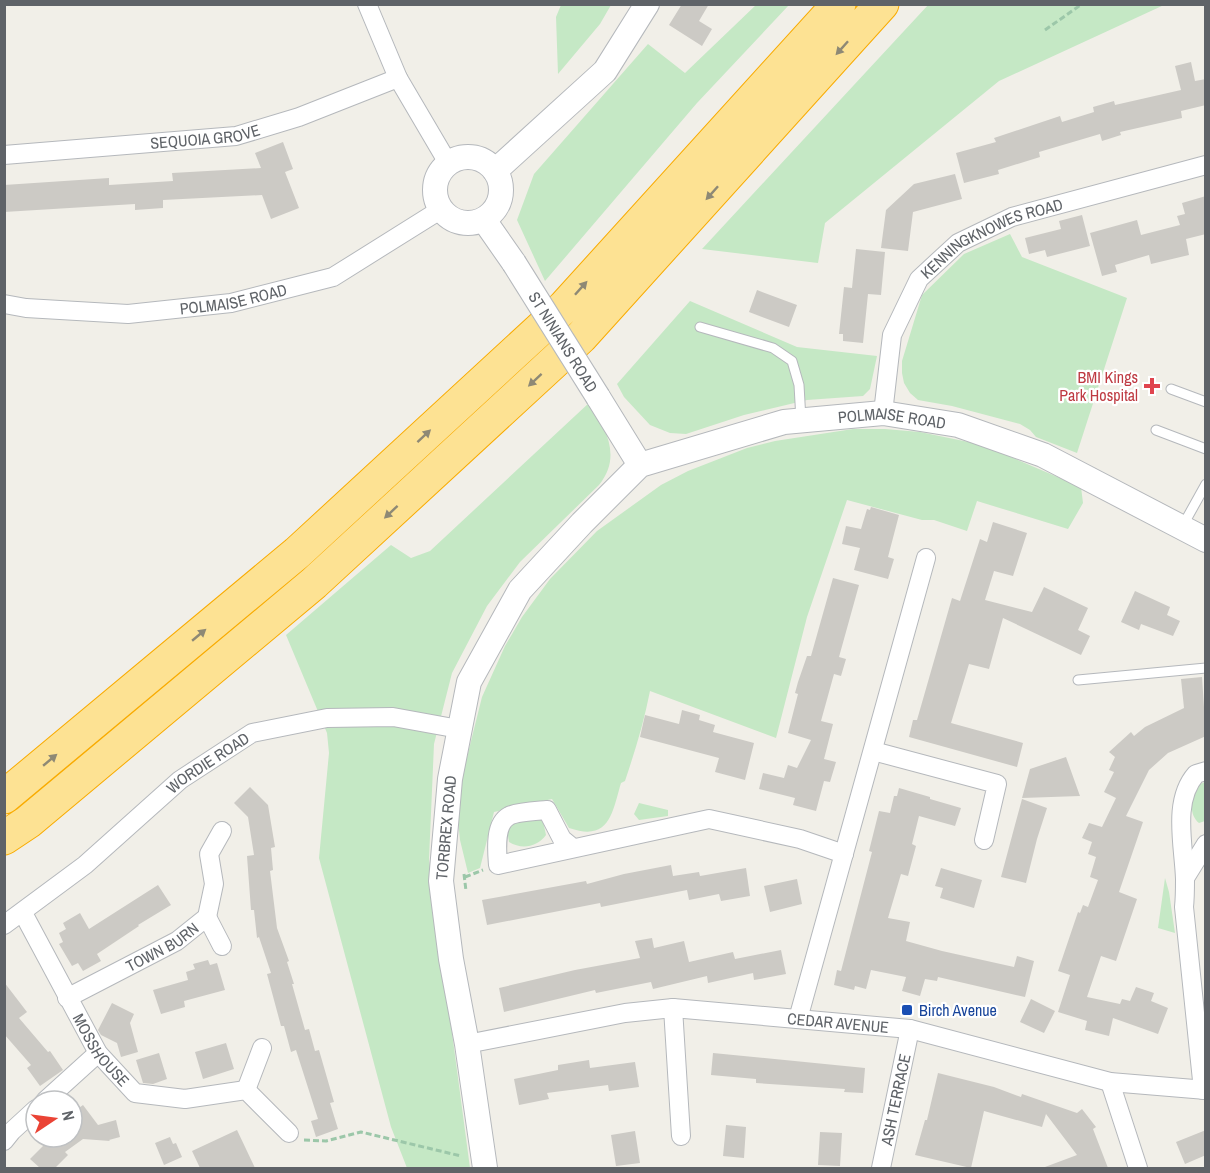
<svg xmlns="http://www.w3.org/2000/svg" width="1210" height="1173" font-family="'Archivo Narrow',sans-serif">
<rect width="100%" height="100%" fill="#f1efe8"/>
<path fill="#c5e8c5" d="M757,4L789,5L697,103L545,281L517,220L534,174L648,44L685,73Z
M929,4L1164,5L999,81L825,223L818,263L702,249Z
M561,5H611L600,24L558,74L556,17Z
M1010,234L1022,257L1127,298L1077,453L1036,437L1030,430L1020,424L952,406L918,400L910,393L904,383L902,373V361L922,295L964,254Z
M690,301L797,347L877,356L870,389L863,396L807,400L744,415L686,434L670,433L650,425L624,397L617,384Z
M590,402C606,430 622,456 599,485L520,562L487,606L452,673L434,744L429,860L470,1168H407L391,1127L319,858L329,753L327,733L286,635L391,545L411,558L430,551Z
M853,429H885L920,432L983,445L1081,487L1083,503L1068,529L977,501L967,531L934,520H922L847,500L807,617L776,738L650,691C644,722 635,751 625,781L621,783C612,813 610,842 569,828L552,799L494,812L480,868L468,873L460,840L458,820L462,777L482,697L505,646L522,617L550,579L597,531L661,485L688,471L747,448L775,441Z
M1205,782V821L1199,823C1188,814 1191,796 1198,785Z
M639,803L668,810V816L639,820L634,814Z
M539,819L543,821L546,835C537,847 522,850 509,842L507,830L515,822Z
M1165,878L1169,892L1175,933L1158,928Z"/>
<path fill="#cccac5" d="M682,4H709L699,21L712,29L702,46L669,25Z
M1191,62L1195,81L1206,79V105L1181,111L1182,118L1120,132L1121,135L1102,141L1100,134L1039,152L1040,157L998,170L999,174L964,183L956,153L996,142L994,138L1060,116L1062,122L1094,112L1093,107L1114,101L1115,105L1181,90L1175,66Z
M283,142L293,169L285,172L299,208L271,219L262,195L163,200V208L135,210V204L4,212V185L109,178V185L173,181L172,173L261,168L255,153Z
M955,174L962,199L913,212L908,251L881,248L886,210L914,184Z
M1206,196V234L1186,239L1189,255L1151,264L1149,255L1115,265L1117,272L1102,276L1090,233L1137,220L1141,235L1180,225L1177,216L1185,214L1182,203Z
M1082,215L1090,246L1047,257L1045,250L1029,254L1025,238L1061,229L1059,221Z
M856,249L885,252L881,295L868,294L863,343L843,341V334H839L844,287L852,288Z
M757,290L797,305L789,327L749,312Z
M871,507L899,515L888,557L894,559L888,579L854,570L860,548L842,544L846,526L861,529L867,509L870,510Z
M993,522L1027,533L1013,576L994,571L985,600L1032,612L1044,587L1088,608L1078,630L1090,636L1081,655L1003,618L989,669L969,664L951,723L1023,743L1017,767L909,737L913,720H917L952,598L960,601L980,539L987,542Z
M833,578L859,585L839,657L846,659L841,676L834,674L821,721L833,724L824,759L836,762L830,782L824,781L816,811L793,805L795,798L759,789L763,773L784,778L788,765L797,768L811,740L788,733L798,694L795,693L798,682L807,656H811Z
M1135,591L1170,607L1167,615L1180,621L1173,636L1141,624L1139,630L1121,622Z
M1202,677L1204,707H1206V736L1168,753L1149,770L1126,816L1143,822L1119,892L1137,899L1116,961L1101,956L1087,997L1120,1004L1122,999L1130,1001L1136,987L1154,993L1151,1001L1168,1008L1158,1034L1113,1018L1109,1036L1085,1030L1087,1021L1058,1012L1070,975L1058,971L1078,912L1080,913L1083,905L1088,907L1098,880L1090,877L1096,857L1088,854L1092,842L1082,838L1089,823L1102,827L1116,798L1104,792L1114,772L1109,770L1115,757L1109,752L1131,732L1134,736L1145,727L1184,708L1181,679Z
M682,710L700,715L699,720L715,725L713,732L754,743L745,780L715,772L719,758L640,737L645,715L679,724Z
M1066,757L1080,796L1022,798L1030,769Z
M250,787L268,805L275,847L271,848L273,870L270,871L277,928L289,961L287,962L294,984H292L305,1030L309,1029L315,1051L319,1050L334,1102L330,1103L338,1129L316,1137L311,1121L318,1119L296,1050L291,1052L284,1026H281L267,974L271,973L259,937L257,938L254,910H251L247,856L254,855L248,817L234,803Z
M899,788L930,797V799L961,808L955,826L919,816L912,844L916,846L908,876L901,874L888,918L910,922L906,941L942,951L1014,967L1017,956L1034,961L1025,997L938,977L937,981L925,979L920,996L902,991L906,977L871,970L866,989L855,986L854,990L834,985L837,970L841,971L872,852L869,851L879,811L890,813L894,796H897Z
M1022,799L1047,808L1037,839L1026,883L1001,877Z
M671,865L673,876L699,872L700,876L746,868L750,896L721,901L719,894L689,900L687,890L601,907L600,903L487,925L482,900L586,881L587,884L624,874Z
M941,868L982,880L974,908L940,898L943,888L935,886Z
M797,879L802,904L770,912L764,886Z
M158,885L171,905L138,925L139,926L97,954L101,961L83,971L78,963L72,966L59,944L63,942L59,933L66,929L63,923L80,913L89,929Z
M652,938L654,948L684,941L689,962L733,952L735,959L781,950L786,974L754,980L753,973L708,983L707,976L653,989L651,982L596,993L595,990L504,1012L499,988L575,970L640,958L635,941Z
M208,960L210,965L217,963L225,990L184,1001L185,1007L161,1014L153,990L188,980L186,972L195,969L193,964Z
M4,982L27,1012L19,1018L48,1052L50,1051L63,1070L40,1086L27,1068L31,1065L4,1034Z
M1031,999L1055,1011L1044,1033L1020,1022Z
M112,1003L134,1014L130,1023L138,1052L121,1057L117,1043L101,1035L98,1030Z
M226,1043L234,1069L203,1079L195,1052Z
M159,1053L167,1079L153,1084L143,1083L136,1060Z
M713,1053L865,1068L863,1093L844,1092L845,1089L756,1083V1079L711,1075Z
M589,1060L590,1068L635,1062L639,1087L609,1091L608,1085L547,1093L549,1099L519,1105L514,1079L558,1070V1065Z
M938,1073L994,1087L1021,1097L1022,1094L1077,1113L1082,1109L1096,1127L1093,1129L1108,1168H1046L1045,1167L1077,1155L1046,1114L1042,1127L984,1111L971,1168L915,1155L925,1120H927Z
M83,1105L98,1125L116,1120L120,1137L109,1140L110,1141L83,1139L65,1152L68,1155L55,1168H40L30,1159L52,1137H72V1113Z
M726,1125L746,1127L744,1158L723,1156Z
M237,1130L255,1168H200L192,1151Z
M1206,1130V1155L1185,1164L1176,1142Z
M635,1131L640,1163L616,1166L611,1135Z
M820,1132L842,1133L840,1166L818,1165Z
M170,1137L173,1144L176,1143L182,1157L164,1165L155,1143Z"/>
<g fill="none" stroke-linecap="round" stroke-linejoin="round">
<g stroke="#b5b8bc" stroke-width="11">
<path id="service" d="M700,327L773,348L792,361L799,385L801,420
M1171,389L1206,402
M1156,430L1206,449
M1182,527L1206,484
M1078,680L1206,668"/>
</g>
<g stroke="#b5b8bc" stroke-width="20">
<g id="minor">
<path d="M367,4L398,78L448,163"/>
<path id="s1" d="M4,155L236,136L299,117L398,78"/>
<path id="s2" d="M4,304L26,308L128,314L231,303L333,277L440,210"/>
<path id="s3" d="M883,413L892,335L919,279L958,243L1012,217L1206,165"/>
<path d="M873,751L997,784L984,840"/>
<path d="M573,848L562,839L547,810C537,811 516,812 509,816C494,824 497,851 498,865L709,819L800,839L844,854"/>
<path d="M1185,878L1206,844"/>
<path id="s4" d="M23,913L98,1053L135,1093L185,1099L246,1090L289,1133"/>
<path d="M207,917L222,946"/>
<path id="s5" d="M4,925L85,865L180,780L252,733L327,718L393,717L459,729"/>
<path id="s6" d="M67,998L177,941L207,917L214,884L209,854L222,831"/>
<path d="M673,1008L681,1136"/>
<path d="M798,1019L926,558"/>
<path id="s7" d="M467,1044L625,1013L673,1008L910,1029L1110,1082L1206,1090"/>
<path d="M1110,1082L1138,1168"/>
<path d="M246,1090L262,1048"/>
<path d="M1203,1090L1184,907C1185,898 1185,888 1185,879C1184,846 1172,801 1196,774L1206,771"/>
<path d="M45,1101L98,1053"/>
<path d="M4,1141L12,1131L36,1109"/>
<path id="s8" d="M881,1168L910,1029"/>
</g>
</g>
<g stroke="#b5b8bc" stroke-width="26">
<g id="tertiary">
<circle cx="468" cy="190" r="33"/>
<path d="M495,171L605,71L647,4"/>
<path d="M484,220L514,263"/>
<path d="M598,397L640,465"/>
<path id="s9" d="M485,1168L467,1044L451,959L441,881L450,779L469,682L520,590L582,523L640,465L784,422L883,413L958,425L1043,455L1206,540"/>
</g>
</g>
<g stroke="#f9ab00" stroke-width="35">
<path id="motorway" d="M4,797L297,553L564,307L839,4
M4,838L28,822L314,583L581,337L882,4"/>
</g>
<path stroke="#9cc7a9" stroke-width="3" stroke-dasharray="6 3" stroke-linecap="butt" d="M1045,30L1082,4
M464,874L466,891
M465,877L483,870
M304,1140L326,1141L361,1132L461,1156"/>
<use href="#service" stroke="#fff" stroke-width="9"/>
<use href="#minor" stroke="#fff" stroke-width="18"/>
<use href="#tertiary" stroke="#fff" stroke-width="24"/>
<use href="#motorway" stroke="#fde293" stroke-width="33"/>
<g stroke="#b5b8bc" stroke-width="26" stroke-linecap="butt">
<g id="tertiary-bridge">
<path id="s10" d="M514,263L598,397"/>
</g>
</g>
<use href="#tertiary-bridge" stroke="#fff" stroke-width="24"/>
</g>
<defs><path id="oneway-solid" d="M-6-.8H1V-3.2L6.5 0L1 3.2V.8H-6Z" transform="scale(1.5)"/></defs>
<g fill="#8e8975">
<use href="#oneway-solid" transform="translate(842 48) rotate(132)"/>
<use href="#oneway-solid" transform="translate(712 193) rotate(132)"/>
<use href="#oneway-solid" transform="translate(581 288) rotate(-48)"/>
<use href="#oneway-solid" transform="translate(535 380) rotate(137)"/>
<use href="#oneway-solid" transform="translate(424 436) rotate(-43)"/>
<use href="#oneway-solid" transform="translate(391 512) rotate(137)"/>
<use href="#oneway-solid" transform="translate(199 635) rotate(-40)"/>
<use href="#oneway-solid" transform="translate(50 760) rotate(-40)"/>
</g>
<path fill="#e0444e" stroke="#fff" stroke-width="2" d="M1149 377h6v6h6v6h-6v6h-6v-6h-6v-6h6z"/>
<rect fill="#1a4fb4" stroke="#fff" stroke-width="2" x="901" y="1004" width="12" height="12" rx="3"/>
<g text-anchor="middle" dominant-baseline="central" stroke-width="4.5" stroke-linejoin="round" paint-order="stroke">
<g font-size="16" fill="#5f6368" stroke="#fff">
<text stroke="none"><textPath href="#s1" startOffset="202">SEQUOIA GROVE</textPath></text>
<text stroke="none"><textPath href="#s3" startOffset="226">KENNINGKNOWES ROAD</textPath></text>
<text stroke="none"><textPath href="#s2" startOffset="231">POLMAISE ROAD</textPath></text>
<text stroke="none"><textPath href="#s10" startOffset="93">ST NINIANS ROAD</textPath></text>
<text stroke="none"><textPath href="#s9" startOffset="1029">POLMAISE ROAD</textPath></text>
<text stroke="none"><textPath href="#s5" startOffset="261">WORDIE ROAD</textPath></text>
<text stroke="none"><textPath href="#s9" startOffset="344">TORBREX ROAD</textPath></text>
<text stroke="none"><textPath href="#s6" startOffset="108">TOWN BURN</textPath></text>
<text stroke="none"><textPath href="#s7" startOffset="375">CEDAR AVENUE</textPath></text>
<text stroke="none"><textPath href="#s4" startOffset="158">MOSSHOUSE</textPath></text>
<text stroke="none"><textPath href="#s8" startOffset="70">ASH TERRACE</textPath></text>
</g>
<g font-size="16" fill="#be3a42" stroke="#fff" text-anchor="end">
<text x="1138" y="377">BMI Kings<tspan x="1138" dy="18">Park Hospital</tspan></text>
</g>
<g font-size="16" fill="#164399" stroke="#fff" text-anchor="start">
<text x="919" y="1010">Birch Avenue</text>
</g>
</g>
<rect width="1210" height="1173" fill="none" stroke="#5f6368" stroke-width="12"/>
<g transform="translate(54 1119) rotate(77)"><circle r="28" fill="#ffffff" stroke="#bfc1c3" stroke-width="1.5"/>
<path d="M0-4.5L10 22L0 15L-10 22Z" fill="#ea4335"/>
<text y="-9" font-size="16" font-weight="bold" text-anchor="middle" fill="#5f6368">N</text>
</g>
</svg>
